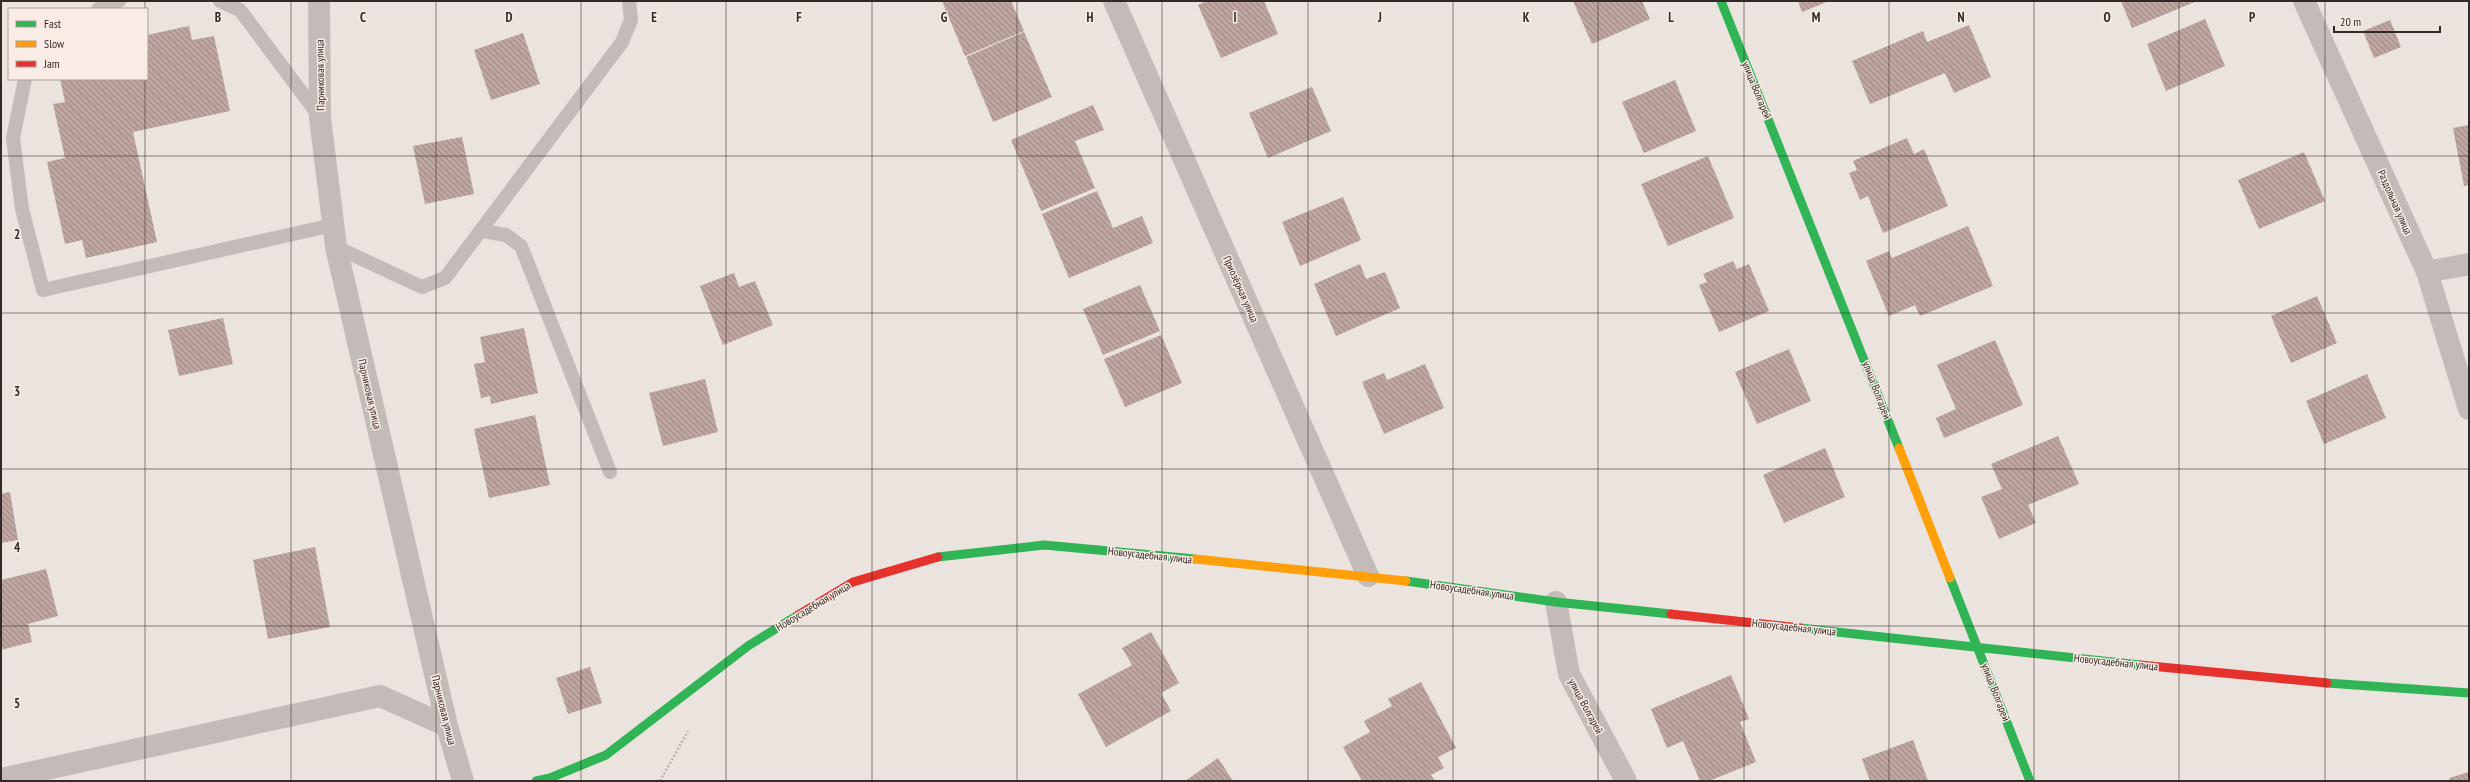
<svg xmlns="http://www.w3.org/2000/svg" width="2470" height="782" font-family="'PT Sans Narrow',sans-serif">
<defs>
<pattern id="building-back-hatch" width="6" height="6" patternUnits="userSpaceOnUse"><rect width="6" height="6" fill="#bea5a0"/><path d="M-1 5l2 2M0 0l6 6M5-1l2 2" fill="none" stroke="#9b8682"/></pattern>
</defs>
<rect width="100%" height="100%" fill="#ebe3de"/>
<path fill="url(#building-back-hatch)" d="M942,1H1011L1024,31L965,56Z
M1207,1H1264L1278,34L1221,58L1198,5Z
M1573,1H1642L1650,19L1592,44Z
M1798,1H1829L1802,12Z
M2121,1H2197L2132,28Z
M2205,19L2225,66L2166,91L2147,44Z
M2390,20L2401,47L2374,58L2363,31Z
M1969,25L1991,77L1954,93L1945,73L1870,104L1852,61L1923,31L1927,42Z
M189,26L192,40L214,36L230,111L133,132L157,242L86,258L82,240L65,244L47,162L65,158L53,104L65,102L60,79H147V35Z
M1024,32L1052,97L993,122L966,57Z
M523,33L540,84L491,100L474,50Z
M1675,80L1696,131L1644,153L1622,102Z
M1312,87L1331,131L1268,158L1249,113Z
M1093,105L1104,130L1075,141L1095,188L1041,211L1011,140Z
M2469,125V185L2464,186L2453,128Z
M462,137L474,194L425,204L413,146Z
M1907,138L1914,154L1924,149L1948,206L1883,233L1868,196L1860,200L1849,173L1857,170L1853,161Z
M2304,152L2325,201L2259,229L2238,180Z
M1708,156L1734,218L1668,246L1641,184Z
M1097,191L1113,228L1142,216L1153,243L1069,278L1042,214Z
M1343,197L1361,240L1300,266L1282,222Z
M1968,226L1993,286L1920,316L1915,305L1889,316L1866,261L1889,251L1892,258Z
M1733,261L1737,269L1749,264L1769,311L1719,332L1699,285L1707,282L1703,274Z
M1360,264L1366,279L1385,272L1400,308L1336,336L1314,284Z
M734,273L739,287L755,281L773,325L723,345L700,286Z
M1140,285L1160,331L1103,355L1083,309Z
M2317,296L2337,343L2291,363L2271,316Z
M223,318L233,364L179,376L168,330Z
M524,328L538,393L491,404L490,396L481,398L474,364L485,362L480,337Z
M1161,335L1182,383L1125,407L1104,359Z
M1995,340L2023,405L1944,438L1936,418L1956,409L1937,365Z
M1789,349L1811,401L1757,424L1735,372Z
M1425,364L1444,408L1384,434L1362,382L1384,373L1387,380Z
M2367,374L2386,418L2324,444L2306,401Z
M705,379L718,432L663,446L649,393Z
M535,415L550,485L489,498L474,429Z
M2058,436L2079,484L2028,505L2036,523L1999,539L1981,497L2002,489L1991,464Z
M1825,448L1845,497L1784,523L1763,475Z
M10,492L18,540L1,543V494Z
M315,547L330,627L268,639L253,560Z
M46,569L58,616L28,624L32,642L1,650V580Z
M1151,632L1179,683L1161,693L1171,711L1106,747L1078,694L1132,665L1122,648Z
M590,667L602,703L568,714L556,678Z
M1731,675L1749,719L1740,722L1756,762L1709,781H1700L1683,741L1667,748L1651,709Z
M1421,682L1456,748L1438,757L1444,768L1431,775L1435,781H1362L1343,747L1370,732L1364,721L1392,706L1388,699Z
M1913,740L1928,781H1870L1862,759Z
M1218,758L1233,781H1185Z
M2469,772V781H2450L2449,778Z"/>
<g fill="none" stroke-linecap="round" stroke-linejoin="round">
<path stroke="#bcb4b0" stroke-width="2.5" stroke-dasharray="2 2" stroke-linecap="butt" d="M660,781L688,731"/>
<path stroke="#c3bbb8" stroke-width="14" d="M220,1L240,10L320,117
M98,9L119,1
M25,79L13,138L22,209L43,290L333,225
M482,231L506,235L521,246L610,472
M336,247L422,287L445,278L622,42L631,20L629,1"/>
<path stroke="#c3bbb8" stroke-width="22" d="M319,1L320,118L336,247L447,726L463,781
M1114,1L1368,576
M2304,1L2427,272L2469,409
M2427,272L2469,264
M1556,602L1569,674L1626,781
M1,779L380,696L447,726"/>
<path stroke="#30b455" stroke-width="9" d="M1721,1L1899,448
M938,557L1044,545L1195,559
M1950,578L2030,781
M1406,581L1556,602L1671,614
M1800,628L2140,665
M2327,683L2469,693
M536,781L550,778L606,755L748,646L798,615"/>
<path stroke="#ff9f0a" stroke-width="9" d="M1899,448L1950,578
M1195,559L1406,581"/>
<path stroke="#e5322d" stroke-width="9" d="M1671,614L1800,628
M798,615L853,582L938,557
M2140,665L2327,683"/>
</g>
<path fill="none" stroke="#342927" stroke-width="1" stroke-opacity="0.55" d="M145,1V9M291,1V781M436,1V781M581,1V781M726,1V781M872,1V781M1017,1V781M1162,1V781M1308,1V781M1453,1V781M1598,1V781M1744,1V781M1889,1V781M2034,1V781M2179,1V781M2325,1V781M145,79V781M1,156H2469M1,313H2469M1,469H2469M1,626H2469"/>
<g text-anchor="middle" dominant-baseline="central" stroke-width="3" stroke-linejoin="round" paint-order="stroke">
<g font-size="11" fill="#342927" stroke="#f8ece5">
<text transform="translate(320 75) rotate(-91)">Парниковая улица</text>
<text transform="translate(1757 90) rotate(68)">улица Волгарей</text>
<text transform="translate(2395 202) rotate(66)">Раздольная улица</text>
<text transform="translate(1241 289) rotate(66)">Приозёрная улица</text>
<text transform="translate(1877 390) rotate(69)">улица Волгарей</text>
<text transform="translate(370 394) rotate(77)">Парниковая улица</text>
<text transform="translate(1150 555) rotate(6)">Новоусадебная улица</text>
<text transform="translate(1472 590) rotate(8)">Новоусадебная улица</text>
<text transform="translate(813 606) rotate(-31)">Новоусадебная улица</text>
<text transform="translate(1794 627) rotate(6)">Новоусадебная улица</text>
<text transform="translate(2116 662) rotate(6)">Новоусадебная улица</text>
<text transform="translate(1996 692) rotate(69)">улица Волгарей</text>
<text transform="translate(1586 706) rotate(62)">улица Волгарей</text>
<text transform="translate(444 710) rotate(76)">Парниковая улица</text>
</g>
</g>
<g font-size="13" text-anchor="middle" font-weight="bold" fill="#342927" stroke="#f8ece5" stroke-width="3" stroke-linejoin="round" paint-order="stroke">
<text x="218" y="22">B</text>
<text x="363" y="22">C</text>
<text x="509" y="22">D</text>
<text x="654" y="22">E</text>
<text x="799" y="22">F</text>
<text x="944" y="22">G</text>
<text x="1090" y="22">H</text>
<text x="1235" y="22">I</text>
<text x="1380" y="22">J</text>
<text x="1526" y="22">K</text>
<text x="1671" y="22">L</text>
<text x="1816" y="22">M</text>
<text x="1961" y="22">N</text>
<text x="2107" y="22">O</text>
<text x="2252" y="22">P</text>
<text x="17" y="239">2</text>
<text x="17" y="396">3</text>
<text x="17" y="552">4</text>
<text x="17" y="708">5</text>
</g>
<rect width="2470" height="782" fill="none" stroke="#342927" stroke-width="4"/>
<rect x="8" y="8" width="140" height="72" fill="#f8ece5" stroke="#aa9e99"/>
<rect x="16" y="21" width="20" height="6" fill="#30b455" stroke="#aa9e99"/>
<text x="44" y="28" font-size="12" fill="#342927">Fast</text>
<rect x="16" y="41" width="20" height="6" fill="#ff9f0a" stroke="#aa9e99"/>
<text x="44" y="48" font-size="12" fill="#342927">Slow</text>
<rect x="16" y="61" width="20" height="6" fill="#e5322d" stroke="#aa9e99"/>
<text x="44" y="68" font-size="12" fill="#342927">Jam</text>
<path d="M2334 26v6h106v-6" fill="none" stroke="#342927" stroke-width="2"/>
<text x="2340" y="26" font-size="12" fill="#342927" stroke="#f8ece5" stroke-width="3" paint-order="stroke">20 m</text>
</svg>
